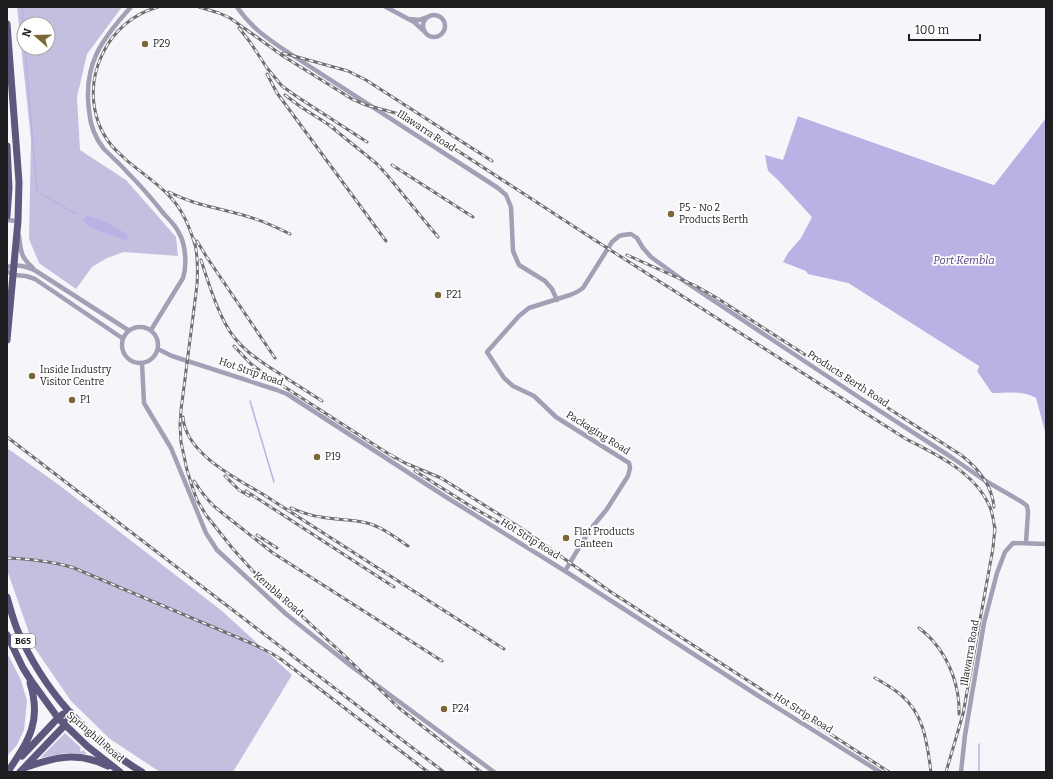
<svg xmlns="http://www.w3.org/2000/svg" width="1053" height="779" font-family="Bitter,serif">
<rect width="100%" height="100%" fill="#f6f5fa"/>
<path fill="#c5bfdf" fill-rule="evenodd" d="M17,7H122L87,54L77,97L80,150L126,180L176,237L178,256L124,252L107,258L92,267L76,289L39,263L29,239L31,140ZM24,24H48V48H24Z
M7,448L59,485L222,611L292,675L233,772H160L110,739L71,701L34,647L7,570Z
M7,653L21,680L27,701L24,730L17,745L7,756Z
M65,733L81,748L80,750L81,752L83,750L87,754H86L66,753L40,758Z"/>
<path fill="#bcb1e5" d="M798,116L994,185L1046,118V435L1036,398C1022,390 1008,393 992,393L977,371L979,367L848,283L808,274L806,271L783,262L788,253L801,238L812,217L778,180L768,171L765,155L783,160Z
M86,216C93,215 108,223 115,227C120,229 123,233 129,235L126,241C113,234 94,233 83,221Z"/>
<path fill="#f6f5fa" d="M799,115L993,183L1045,116H1046V118L994,185L798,116Z
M848,283L979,366L977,371L976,372L975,370L977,367L847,285Z"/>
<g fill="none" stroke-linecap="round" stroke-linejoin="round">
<path stroke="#bcb1e5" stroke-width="1.5" d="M22,7L24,35
M25,48L37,191
M42,194L76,214
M250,401L274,482
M979,744V772"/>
<path stroke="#a39fb5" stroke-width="4.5" d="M131,7C102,39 83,64 89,110C90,124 95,138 104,149C112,157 121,165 128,173C141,186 153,200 164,214C170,220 176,226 179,233C186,245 187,266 183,278L151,330
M237,7C252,29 271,41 292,55L498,188L506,195L511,207L513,251L519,265L545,281L552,289L557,300
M386,7L414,22L424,31
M423 26a11 11 0 1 1 22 0a11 11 0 1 1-22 0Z
M411,19L419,20L428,17
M7,220L18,221V223
M19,236C21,253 21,257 33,268
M7,267C18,264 26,266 36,271L128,330
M7,271L14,275L26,276L35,279L122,338
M122 345a18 18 0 1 1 36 0a18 18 0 1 1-36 0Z
M158,349L172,356L277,390L287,394L446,497L565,571L757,695L880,772
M142,363L144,403L171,448L206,533L217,550L286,614L351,666L494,772
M565,571L589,531L607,509L628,476L630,468L629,463L556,417L534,396L513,386L504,378L487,352L519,316L529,308L570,295L577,292L583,288L612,242L619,236L623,235L631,234L637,238L643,248L651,257L684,281L860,398L951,457L984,480L1022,502L1027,506L1028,512L1026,543
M961,772L965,735L984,623L997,573L1005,552L1013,543L1046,544"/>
<path stroke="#60577e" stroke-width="7" d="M7,24L19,182L18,221L7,340
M7,146L9,188L7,216
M7,597C10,608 13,619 17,629C42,688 87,740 142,772
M7,635L23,668L30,679L58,718L87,746L120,772
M22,756L58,718L63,714L69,712
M24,768C55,757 77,751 108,766
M9,770C29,740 42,721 30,683
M20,772L65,725L69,718L70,712"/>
<g stroke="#706f73" stroke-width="3">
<path id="rail" d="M158,7C133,14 113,31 102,55C86,89 92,130 121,155C137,171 157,181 172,199C184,212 190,228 195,245
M199,7L219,13L230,18L283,56L352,99L366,105L399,114L412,121L590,237L906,439C936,454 974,472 989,505C993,513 994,522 995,532
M239,28L250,42L267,68L282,86L296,96L367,142
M283,53L348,71L366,80L492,161
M267,74L277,93L386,241
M285,95L301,107L334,128
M329,125L377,164L387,175L438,237
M392,165L473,217
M169,192C196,206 221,208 249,217C264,221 276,227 290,234
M194,239C198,255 198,269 197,285L181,410L180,425L181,442L187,470L193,489L197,500L206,515L233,549L252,570L345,656L399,708L481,772
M197,241L206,256L275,358
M627,255L696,286L717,298L961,455C978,468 992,486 994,507
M201,260C208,281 214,303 225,323C237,347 258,360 280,374C294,383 308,392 322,401
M234,346L251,364L266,375L395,458
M183,417C185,452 233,477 261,493L504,649
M7,437L444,772
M391,455L405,463L441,478L524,530L611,592L889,772
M415,471L472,507L519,534
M225,476L239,490L249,496
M194,481C201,492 209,503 220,511
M246,491L394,587
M216,508L273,553L442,661
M291,508C301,512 310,516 321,517C336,520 352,519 367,523C382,527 395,537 408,546
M257,535L277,548
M7,558C30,559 52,561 74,568L253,644L271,653L282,660L428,772
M919,628C924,632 929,636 933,641C950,660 960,688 959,714
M875,678C884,683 893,688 901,695C925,715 927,744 931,772
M946,772L963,714L993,548L995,527"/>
</g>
<use href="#rail" stroke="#fff" stroke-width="1.5" stroke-dasharray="4.5" stroke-linecap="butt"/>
</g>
<g fill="#7c6635" stroke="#fff" stroke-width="1.5">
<circle cx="145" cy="44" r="4"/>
<circle cx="671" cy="214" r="4"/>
<circle cx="438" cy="295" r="4"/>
<circle cx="32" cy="376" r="4"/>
<circle cx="72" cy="400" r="4"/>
<circle cx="317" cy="457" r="4"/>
<circle cx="566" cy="538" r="4"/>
<circle cx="444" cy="709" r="4"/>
</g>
<g text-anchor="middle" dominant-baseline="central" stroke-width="3.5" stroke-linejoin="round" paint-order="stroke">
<rect fill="#fff" stroke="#626263" stroke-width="1" x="11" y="634" width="24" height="14" rx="3"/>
<g font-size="9" font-weight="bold" fill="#1e1e20">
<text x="23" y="641">B65</text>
</g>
<g font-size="10" fill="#1e1e20" stroke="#fff" text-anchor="start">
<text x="153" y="44">P29</text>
<text x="679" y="208">P5 - No 2<tspan x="679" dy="12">Products Berth</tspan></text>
<text x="446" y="295">P21</text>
<text x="40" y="370">Inside Industry<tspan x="40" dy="12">Visitor Centre</tspan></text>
<text x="80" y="400">P1</text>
<text x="325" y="457">P19</text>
<text x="574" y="532">Flat Products<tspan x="574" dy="12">Canteen</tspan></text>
<text x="452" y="709">P24</text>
</g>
<g font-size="10" fill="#1e1e20" stroke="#fff">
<text transform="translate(426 131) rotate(33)">Illawarra Road</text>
<text transform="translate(251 372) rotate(19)">Hot Strip Road</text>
<text transform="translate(848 379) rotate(33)">Products Berth Road</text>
<text transform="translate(598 433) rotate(32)">Packaging Road</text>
<text transform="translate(530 539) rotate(32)">Hot Strip Road</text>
<text transform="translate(278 594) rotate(41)">Kembla Road</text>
<text transform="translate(970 653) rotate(-80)">Illawarra Road</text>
<text transform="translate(803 713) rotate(32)">Hot Strip Road</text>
<text transform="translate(95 737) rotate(41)">Springhill Road</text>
</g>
<g font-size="11" font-style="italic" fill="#554383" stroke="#fff">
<text x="964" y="260">Port Kembla</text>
</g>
</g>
<rect width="1053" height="779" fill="none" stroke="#1e1e20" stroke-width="16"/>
<g transform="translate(36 36) rotate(290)"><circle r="19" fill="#ffffff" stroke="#a5a5a6"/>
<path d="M0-3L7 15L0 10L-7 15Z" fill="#7c6635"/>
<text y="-6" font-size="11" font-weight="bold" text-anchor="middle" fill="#1e1e20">N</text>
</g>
<path d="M909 34v6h71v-6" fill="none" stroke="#1e1e20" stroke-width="2"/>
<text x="915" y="34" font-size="12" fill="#1e1e20" stroke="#ffffff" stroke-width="3" paint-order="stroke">100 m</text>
</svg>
